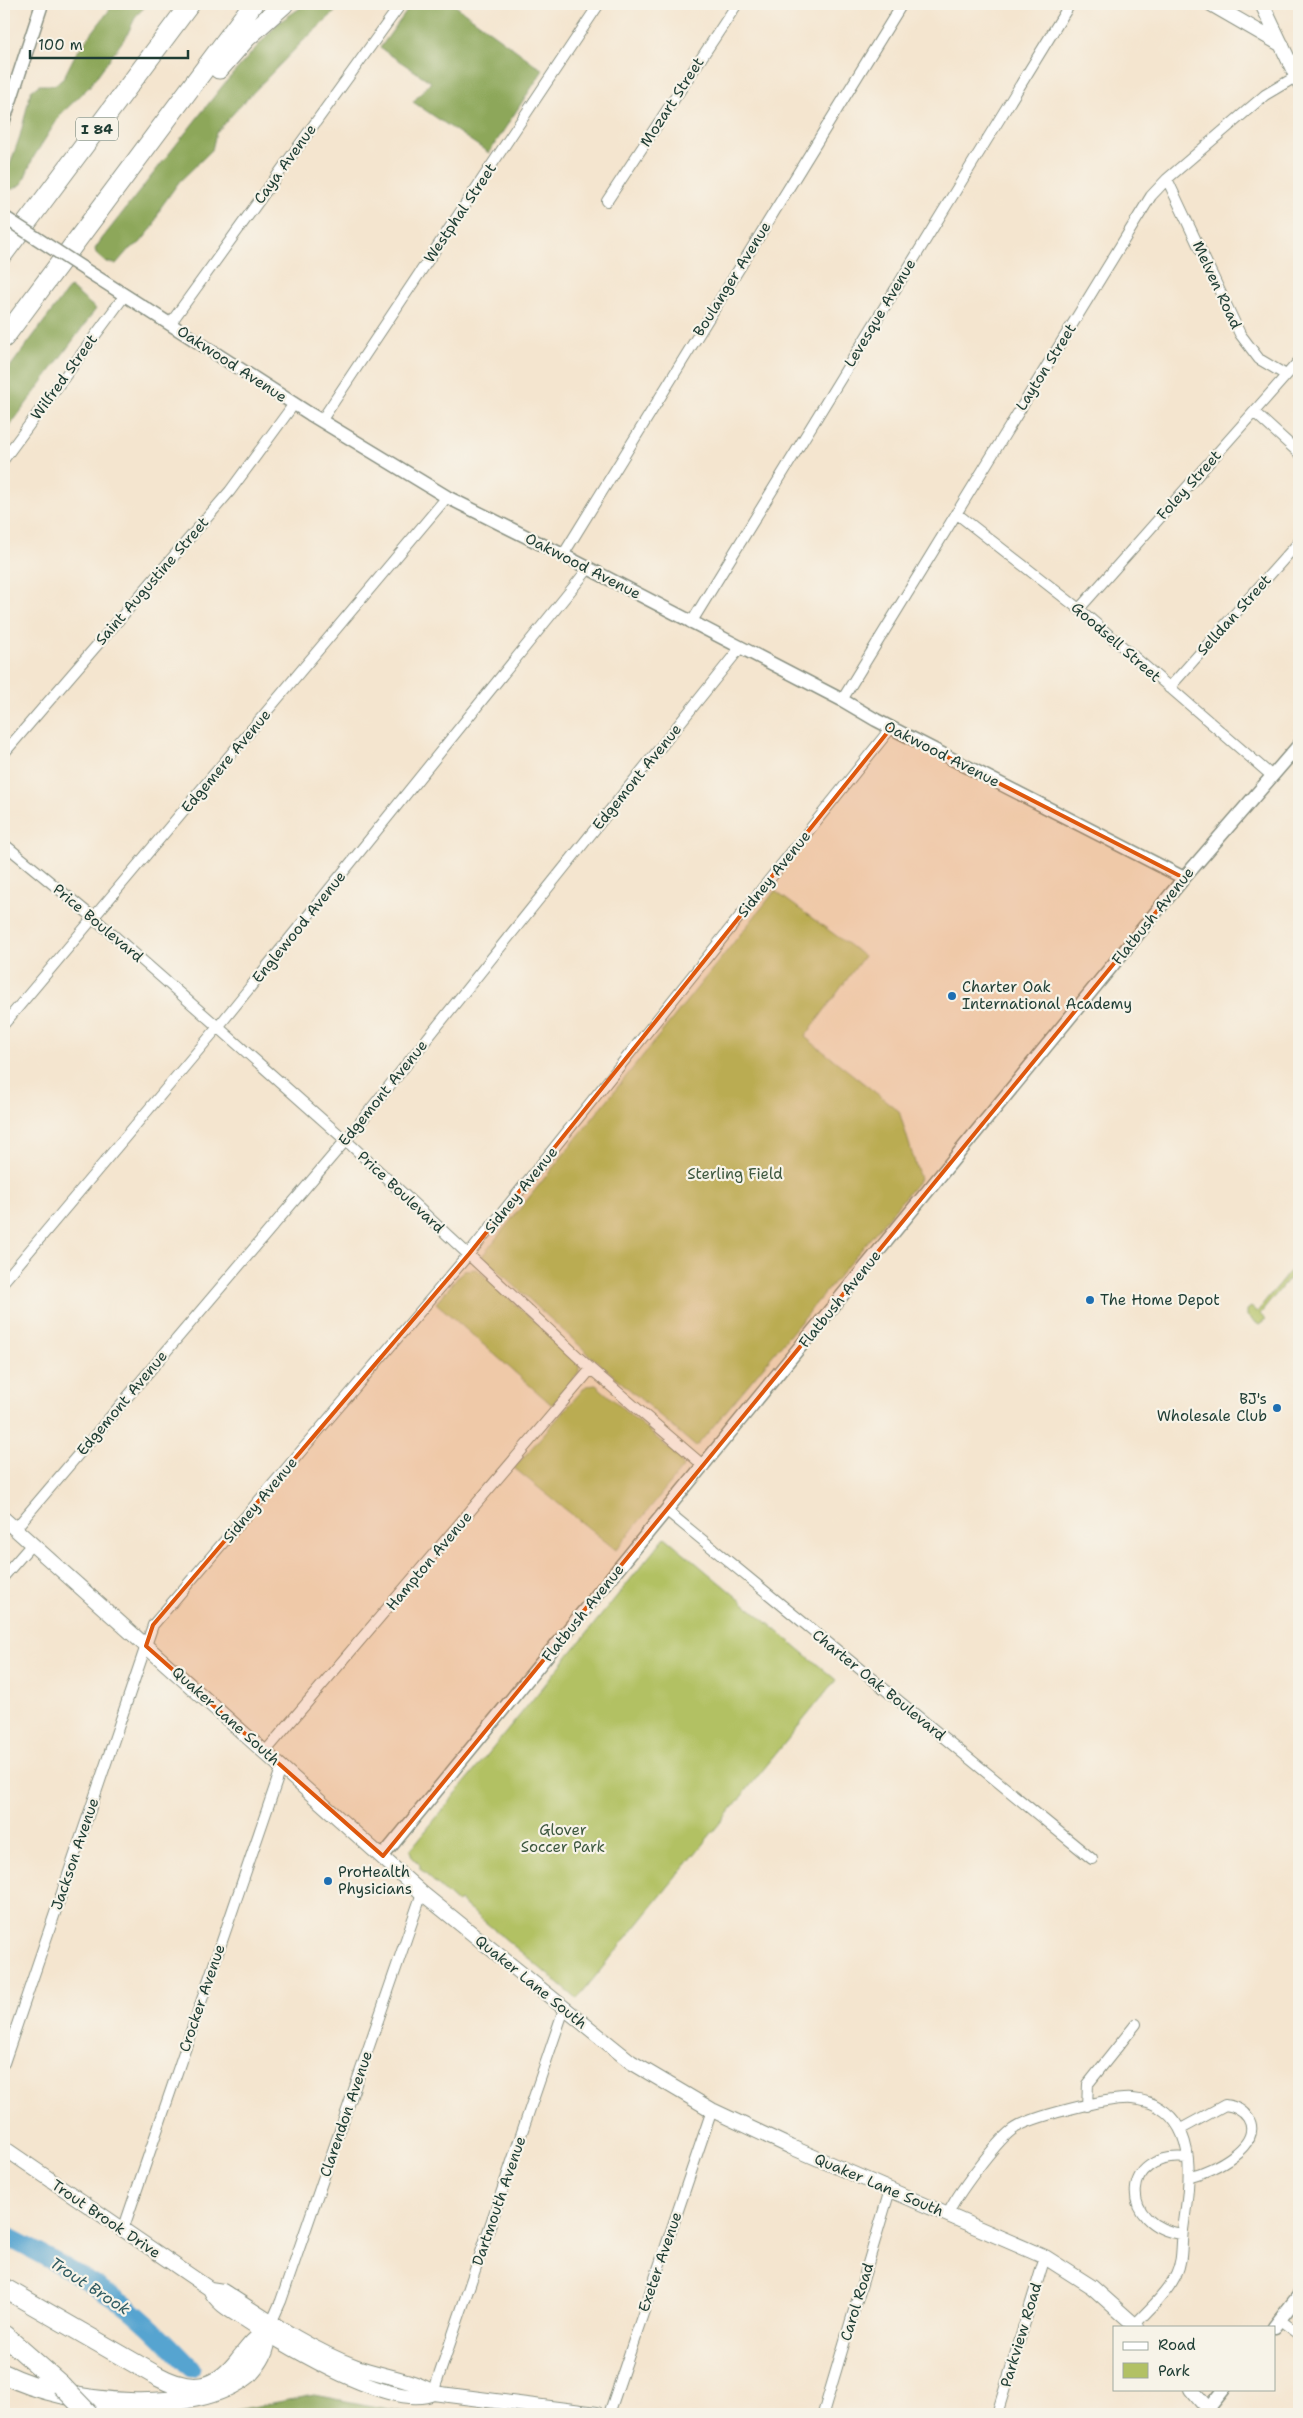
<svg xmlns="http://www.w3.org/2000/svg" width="1303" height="2418" font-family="'Shantell Sans',sans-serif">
<rect width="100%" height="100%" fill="#f7f3e8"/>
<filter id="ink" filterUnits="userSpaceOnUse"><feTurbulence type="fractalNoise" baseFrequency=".02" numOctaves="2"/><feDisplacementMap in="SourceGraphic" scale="10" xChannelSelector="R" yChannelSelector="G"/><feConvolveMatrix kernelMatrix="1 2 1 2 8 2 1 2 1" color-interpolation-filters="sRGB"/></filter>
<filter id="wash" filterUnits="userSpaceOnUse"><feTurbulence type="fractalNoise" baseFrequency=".0096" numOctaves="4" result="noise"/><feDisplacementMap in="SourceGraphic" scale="20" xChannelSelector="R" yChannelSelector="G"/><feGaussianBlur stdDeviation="1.12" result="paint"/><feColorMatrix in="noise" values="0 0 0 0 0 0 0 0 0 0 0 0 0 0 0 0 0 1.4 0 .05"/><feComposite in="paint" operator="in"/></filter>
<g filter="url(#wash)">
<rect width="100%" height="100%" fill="#f4e5cf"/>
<path fill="#b2c164" stroke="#687f4c" d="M775,891L864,956L805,1037L899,1111L920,1179L696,1447L592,1357L482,1256Z
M1299,1260V1266L1260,1314L1266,1320L1259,1325L1247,1316V1310L1251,1307L1257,1312Z
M477,1269L579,1362V1372L552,1405L436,1303L464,1270Z
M596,1385L679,1457L683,1467L616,1550L514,1468L586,1386Z
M665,1537L836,1680L577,1999L460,1901L457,1903L420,1869V1865L412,1857L410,1850Z"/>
<path fill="#8da75a" stroke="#567247" d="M114,4H148L136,16L127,35L89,87L61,114L33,158L22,184L13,189H6L4,182L20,136L31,91L39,85H54L63,79L75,55Z
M306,4H350L337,10L302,42L238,108L216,133L212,150L179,182L161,207L153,227L140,243L128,250L116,264L106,262L96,253L95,249L101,240L224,84L278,23Z
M412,4H453L543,70L489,153L413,102L431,82L380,48Z
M70,287L96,309L4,434V375Z
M314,2395L415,2414H216Z"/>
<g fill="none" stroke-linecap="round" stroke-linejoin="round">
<path stroke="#57a4d0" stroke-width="19" d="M4,2235C46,2257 89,2279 127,2307C150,2325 171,2347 191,2368"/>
</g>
</g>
<g filter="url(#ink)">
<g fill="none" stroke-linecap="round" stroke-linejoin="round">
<g stroke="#8a9182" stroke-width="12">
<path id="minor" d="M1167,179L1240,334L1259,359L1286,375
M607,201L737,4
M170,324L401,4
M1254,412L1299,453
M321,421L599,4
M4,459L125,295
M956,513L1079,609L1272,776
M563,555L902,4
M1079,609L1299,361
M691,623L1070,4
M1169,688L1299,542
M842,700L1151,196L1167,179L1265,95L1297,76
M4,753L230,491L294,404
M4,844L94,918L218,1027L352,1146L591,1369L704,1466
M4,1024L447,497
M4,1281L218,1027L588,569
M667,1511L1092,1859
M15,1529L346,1140L740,648
M4,1576L32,1544
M265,1752L591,1369
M4,2063L153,1625L469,1254L891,728
M1087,2106L1088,2084L1136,2024
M1181,2129L1225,2105C1234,2106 1242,2109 1248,2118C1265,2145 1211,2172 1190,2176
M948,2214C957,2194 995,2143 1012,2130C1028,2117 1111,2097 1132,2099C1142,2100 1152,2102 1160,2108C1200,2133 1188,2191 1183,2230C1181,2246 1183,2260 1176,2275C1167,2293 1149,2310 1135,2324
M123,2230L282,1766
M1182,2234C1118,2226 1121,2151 1187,2158
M1280,2320L1299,2334
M269,2328L281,2301L422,1893
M433,2393L564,2009
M609,2414L712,2110
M823,2414L890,2190
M997,2414L1045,2257"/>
</g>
<g stroke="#8a9182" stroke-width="15">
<path id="tertiary" d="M4,120L42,4
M84,269L310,414L447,497L563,555L842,700L876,720L1184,878
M383,1856L1184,878L1299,745
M1274,2327L1299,2295
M1208,2409L1224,2389"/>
</g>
<g stroke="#8a9182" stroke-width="16">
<path id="secondary" d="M1211,4L1282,45
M1262,4L1299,82
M4,1519L422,1893L631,2062L712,2110L791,2147L1045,2257L1092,2287L1137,2327
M4,2148L210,2289C216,2305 237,2314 250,2323C285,2345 394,2412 433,2393L597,2414
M210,2289L223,2291C266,2319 309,2349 357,2367C375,2374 423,2382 433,2393
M1191,2389L1212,2414"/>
</g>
<g stroke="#8a9182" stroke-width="21">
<path id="motorway" d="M219,69L246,38L284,4
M4,253L190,4
M4,338L253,4
M4,2288L157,2376C190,2394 215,2392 239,2361C248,2350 254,2341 266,2333C267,2350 259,2362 248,2374C193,2418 69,2406 4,2374
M4,2335L61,2385"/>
</g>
<use href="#minor" stroke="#fff" stroke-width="10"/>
<use href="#tertiary" stroke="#fff" stroke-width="12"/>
<use href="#secondary" stroke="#fff" stroke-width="14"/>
<use href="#motorway" stroke="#fff" stroke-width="19"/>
<g stroke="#8a9182" stroke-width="15" stroke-linecap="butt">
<path id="tertiary-bridge" d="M4,217L84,269"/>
</g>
<g stroke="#8a9182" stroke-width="21" stroke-linecap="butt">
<path id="motorway-bridge" d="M61,2385L89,2414"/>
</g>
<use href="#tertiary-bridge" stroke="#fff" stroke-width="12"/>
<use href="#motorway-bridge" stroke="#fff" stroke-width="19"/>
</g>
</g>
<path fill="#de580e" fill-opacity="0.2" stroke="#de580e" stroke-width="4" stroke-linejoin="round" d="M891,728L1184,878L383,1856L146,1646L153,1625L469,1254Z"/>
<g fill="#1f6fb2" stroke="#f7f3e8" stroke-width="2">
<circle cx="952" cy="996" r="5"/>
<circle cx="1090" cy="1300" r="5"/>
<circle cx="1277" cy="1408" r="5"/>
<circle cx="328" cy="1881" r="5"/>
</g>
<g text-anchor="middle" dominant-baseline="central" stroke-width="4.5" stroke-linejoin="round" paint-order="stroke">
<rect fill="#f7f3e8" stroke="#60746a" stroke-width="1" x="76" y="117.5" width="42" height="23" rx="4"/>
<g font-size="14" font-weight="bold" fill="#1f3d34">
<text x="97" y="129">I 84</text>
</g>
<g font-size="15" fill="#1f3d34" stroke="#f7f3e8">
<text transform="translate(672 102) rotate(-57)">Mozart Street</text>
<text transform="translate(285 164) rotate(-54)">Caya Avenue</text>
<text transform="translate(460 213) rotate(-56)">Westphal Street</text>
<text transform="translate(732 279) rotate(-58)">Boulanger Avenue</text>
<text transform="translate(1217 285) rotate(65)">Melven Road</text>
<text transform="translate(880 313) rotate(-59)">Levesque Avenue</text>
<text transform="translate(232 364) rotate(33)">Oakwood Avenue</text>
<text transform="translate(1046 367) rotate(-58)">Layton Street</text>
<text transform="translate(64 377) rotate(-54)">Wilfred Street</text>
<text transform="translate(1189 485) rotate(-48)">Foley Street</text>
<text transform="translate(583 566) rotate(27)">Oakwood Avenue</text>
<text transform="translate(152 581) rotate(-49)">Saint Augustine Street</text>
<text transform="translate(1234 615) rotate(-48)">Selldan Street</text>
<text transform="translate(1116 642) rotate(41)">Goodsell Street</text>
<text transform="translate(942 754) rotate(27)">Oakwood Avenue</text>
<text transform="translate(226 761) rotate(-50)">Edgemere Avenue</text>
<text transform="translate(637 777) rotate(-51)">Edgemont Avenue</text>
<text transform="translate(774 874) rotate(-51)">Sidney Avenue</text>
<text transform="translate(1153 916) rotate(-51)">Flatbush Avenue</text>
<text transform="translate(98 923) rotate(40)">Price Boulevard</text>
<text transform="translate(299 927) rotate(-51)">Englewood Avenue</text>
<text transform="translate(383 1093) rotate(-51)">Edgemont Avenue</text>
<text transform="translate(521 1190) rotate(-51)">Sidney Avenue</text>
<text transform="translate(401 1192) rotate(43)">Price Boulevard</text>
<text transform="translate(840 1299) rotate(-51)">Flatbush Avenue</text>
<text transform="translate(122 1403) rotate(-50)">Edgemont Avenue</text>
<text transform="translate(260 1500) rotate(-50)">Sidney Avenue</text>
<text transform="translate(429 1561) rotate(-50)">Hampton Avenue</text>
<text transform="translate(583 1613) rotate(-51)">Flatbush Avenue</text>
<text transform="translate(879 1685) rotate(39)">Charter Oak Boulevard</text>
<text transform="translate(226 1716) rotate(42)">Quaker Lane South</text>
<text transform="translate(75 1854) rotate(-71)">Jackson Avenue</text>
<text transform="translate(531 1982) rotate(39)">Quaker Lane South</text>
<text transform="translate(202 1998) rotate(-71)">Crocker Avenue</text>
<text transform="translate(346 2114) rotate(-71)">Clarendon Avenue</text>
<text transform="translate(879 2185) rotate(23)">Quaker Lane South</text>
<text transform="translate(499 2201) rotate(-71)">Dartmouth Avenue</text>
<text transform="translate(106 2219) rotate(34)">Trout Brook Drive</text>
<text transform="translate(660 2262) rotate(-71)">Exeter Avenue</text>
<text transform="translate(857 2302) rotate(-73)">Carol Road</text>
<text transform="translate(1021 2335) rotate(-73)">Parkview Road</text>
</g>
<g font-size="15" fill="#1f3d34" stroke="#f7f3e8" text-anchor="start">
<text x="962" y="987">Charter Oak<tspan x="962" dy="17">International Academy</tspan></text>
<text x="1100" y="1300">The Home Depot</text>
<text x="1267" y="1399" text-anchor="end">BJ's<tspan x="1267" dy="17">Wholesale Club</tspan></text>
<text x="338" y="1872">ProHealth<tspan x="338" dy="17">Physicians</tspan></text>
</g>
<g font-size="15" fill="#3c573e" stroke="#f7f3e8">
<text x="735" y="1174">Sterling Field</text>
<text x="563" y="1830">Glover<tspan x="563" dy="17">Soccer Park</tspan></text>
</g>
<g font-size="16" font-style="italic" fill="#305c63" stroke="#f7f3e8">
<text transform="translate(90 2286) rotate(33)">Trout Brook</text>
</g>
</g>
<rect width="1303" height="2418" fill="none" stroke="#f7f3e8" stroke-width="20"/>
<rect x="1113" y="2326" width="162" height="65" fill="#f7f3e8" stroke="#a1aaa0"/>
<rect x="1123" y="2342" width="25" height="8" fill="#ffffff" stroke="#a1aaa0"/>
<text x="1158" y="2350" font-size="15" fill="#1f3d34">Road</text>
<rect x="1123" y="2363" width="25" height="15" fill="#b2c164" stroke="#a1aaa0"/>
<text x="1158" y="2376" font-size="15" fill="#1f3d34">Park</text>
<path d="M30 50v8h158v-8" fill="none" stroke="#1f3d34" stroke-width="2.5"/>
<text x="38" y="50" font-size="15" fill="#1f3d34" stroke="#f7f3e8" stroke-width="4" paint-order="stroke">100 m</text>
</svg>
